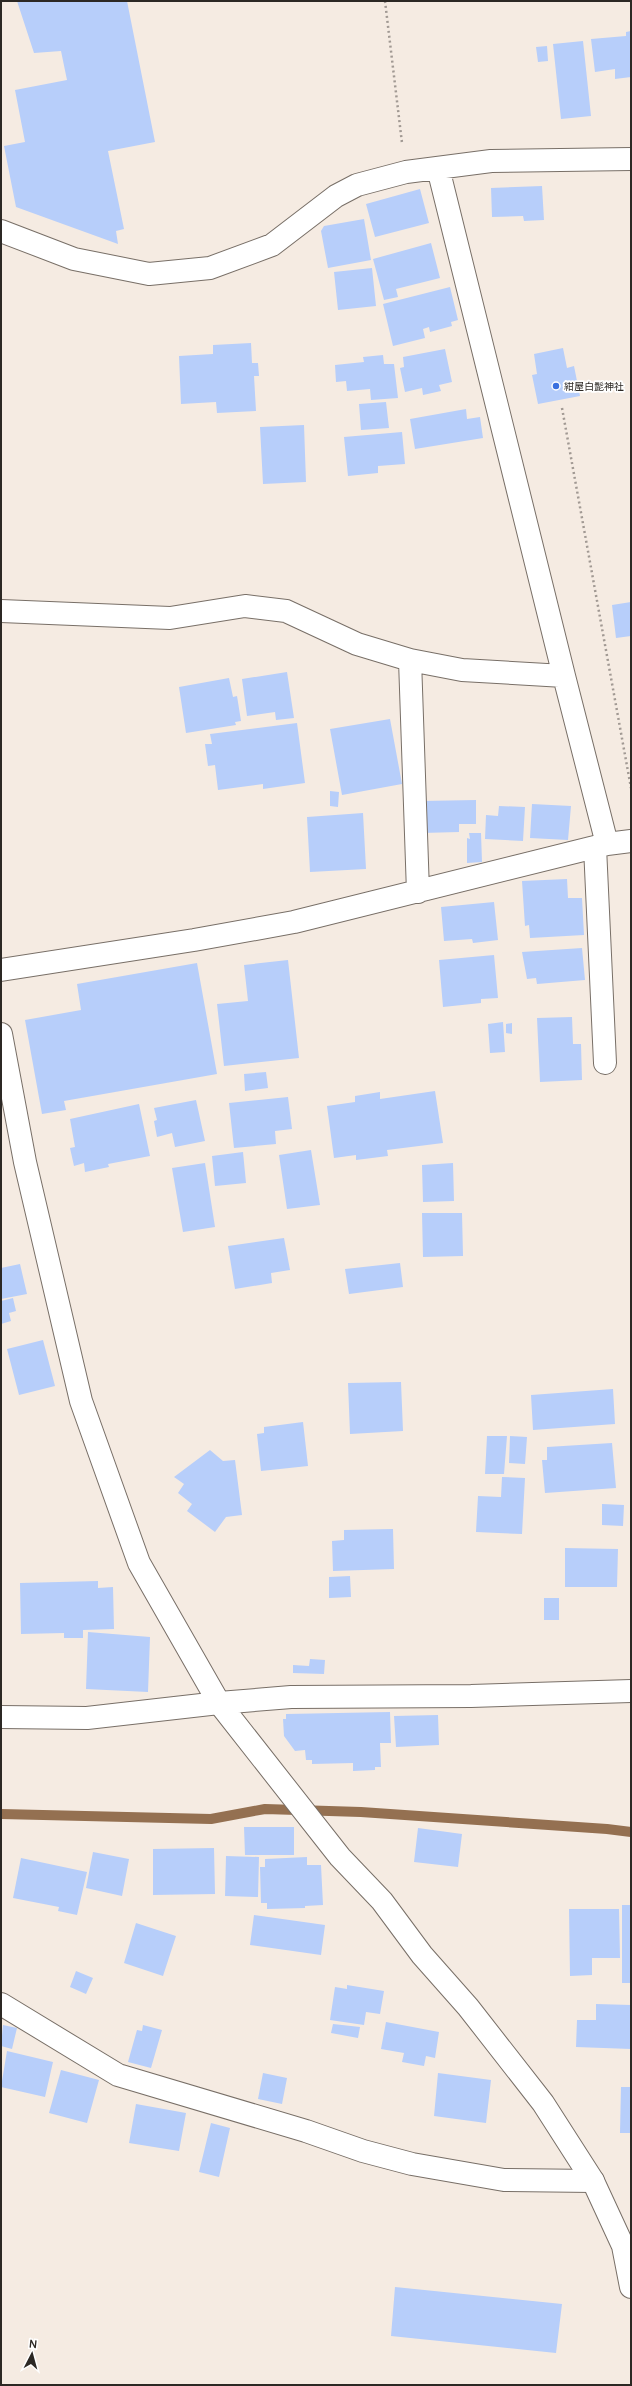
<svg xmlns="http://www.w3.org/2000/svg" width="632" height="2386" font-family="Manrope,'Noto Sans JP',sans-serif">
<rect width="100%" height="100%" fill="#f5ebe2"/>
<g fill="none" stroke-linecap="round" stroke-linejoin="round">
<path stroke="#947051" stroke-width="10" d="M1,1814L211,1819L265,1809L361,1812L607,1829L631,1832"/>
</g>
<path fill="#b7cefa" d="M17,1H127L155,142L108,151L124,229L116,231L118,244L16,207L4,146L25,142L15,90L67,80L61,51L34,53Z
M631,31V77L615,79V69L595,72L591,39L626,36V32Z
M583,41L591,116L561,119L553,44Z
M547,46L548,61L538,62L536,47Z
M542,186L544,220L524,221L523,216L492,217L491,188Z
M420,189L429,223L375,237L366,204Z
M364,219L371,260L328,268L321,231L324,226Z
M431,243L440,278L396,289L398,297L384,300L373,259Z
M372,268L376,306L338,310L334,272Z
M450,287L458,320L451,322L452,326L430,332L429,327L423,329L425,338L393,346L383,304Z
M251,343L252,363H258L259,376H254L256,411L217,413L216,402L181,404L179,356L213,354V345Z
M563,348L567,368L574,366L580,396L538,404L532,375L537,374L534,354Z
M445,349L452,382L439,385L441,391L423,395L422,388L405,392L400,368L404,367L403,357Z
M383,355L384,364H394L398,398L371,400L370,389L347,391L346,381L336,382L335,365L364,362L363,357Z
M386,402L389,428L361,430L359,404Z
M466,409L467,419L480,417L483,438L415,449L410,419Z
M304,425L306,482L263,484L260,427Z
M402,432L405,464L378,466V473L348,476L344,437Z
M631,602V636L616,638L612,605Z
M287,672L294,718L276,720L275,712L247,716L242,679Z
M229,678L233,697L237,696L241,721L235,722L236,725L186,733L179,687Z
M390,719L402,784L342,795L330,729Z
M297,723L305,783L263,789V784L218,790L215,765L208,766L205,744H212L210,734Z
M330,791L339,792L338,807L330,806Z
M476,800V824H459V832L422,833V801Z
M532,804L571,806L568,840L530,838Z
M499,806L525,807L523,841L485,839L486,815L498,816Z
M363,813L366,869L310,872L307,817Z
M469,833H481L482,862L467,863V838L470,839Z
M567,879L568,898H582L584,935L530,938L529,925L525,926L522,881Z
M494,902L498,940L473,943L472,939L444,941L441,907Z
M582,948L585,980L537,984L536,978L527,979L522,952Z
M494,955L498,998L481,999V1003L443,1007L439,960Z
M288,960L299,1058L224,1066L217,1004L248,1001L244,965Z
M197,963L217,1074L64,1101L66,1110L42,1114L25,1020L81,1010L77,984Z
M572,1017L573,1044H581L582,1080L540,1082L537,1018Z
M503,1022L505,1052L490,1053L488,1024Z
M512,1023V1034L506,1033V1024Z
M266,1072L268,1088L245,1091L244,1074Z
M435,1091L443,1143L387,1150L388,1156L356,1160V1155L334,1158L327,1106L355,1102V1096L380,1092V1099Z
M288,1097L292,1129L275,1131L276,1144L234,1148L229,1103Z
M196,1100L205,1141L175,1147L172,1133L157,1137L154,1121L157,1120L154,1108Z
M139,1104L150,1156L108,1164L109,1167L85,1172L84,1163L74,1166L70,1148L75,1147L70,1119Z
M311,1150L320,1205L287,1209L279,1155Z
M243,1152L246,1183L215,1186L212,1156Z
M205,1163L215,1227L183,1232L172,1168Z
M453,1163L454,1201L423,1202L422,1165Z
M422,1213H462L463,1256L423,1257Z
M284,1238L290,1270L271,1273L272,1283L235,1289L228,1246Z
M400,1263L403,1287L349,1294L345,1269Z
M20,1264L27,1294L1,1299V1268Z
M13,1298L16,1311L9,1313L11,1321L1,1324V1301Z
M43,1340L55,1386L19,1395L7,1349Z
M401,1382L403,1431L350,1434L348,1383Z
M613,1389L615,1424L533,1430L531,1395Z
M303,1422L308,1466L261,1471L257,1434L264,1433V1427Z
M487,1436H507L504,1474H485Z
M510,1436L527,1437L525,1464L509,1463Z
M612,1443L616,1488L545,1493L542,1460H547V1447Z
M210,1450L223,1461L235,1460L242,1515L226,1517L215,1532L187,1511L192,1504L178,1493L184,1484L174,1477Z
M502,1477L525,1478L522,1534L476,1532L478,1496L501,1497Z
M602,1504L624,1505L623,1526L602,1525Z
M393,1529L394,1569L333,1571L332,1541L344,1540V1530Z
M565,1548L618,1549L617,1587H565Z
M350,1576L351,1597L329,1598V1577Z
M98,1581V1588L113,1587L114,1629L83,1630V1638H64V1633L21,1634L20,1583Z
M544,1598H559V1620H544Z
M88,1632L150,1637L148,1692L86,1689Z
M310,1659L325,1660L324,1674L293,1673V1665L309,1666Z
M390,1712L391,1743H380L381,1767H375V1770L353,1771V1763L312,1764V1760H306L305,1750L295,1751L284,1736L283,1719H286V1714Z
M438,1715L439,1745L396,1747L394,1716Z
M244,1827H294V1855H245Z
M418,1828L462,1834L458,1867L414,1862Z
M214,1848L215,1894L153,1895V1849Z
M93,1852L129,1859L122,1896L86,1888Z
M226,1856L259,1857L258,1897L225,1896Z
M307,1857V1865H321L323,1905L305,1906V1908L267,1909V1903H261L260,1867H265V1859Z
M21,1858L87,1872L77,1915L58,1911L59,1907L13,1898Z
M622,1905H631V1983H622Z
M569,1909H619L620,1958H592V1975L570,1976Z
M254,1915L325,1925L321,1955L250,1945Z
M136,1923L176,1936L163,1976L124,1963Z
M76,1971L93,1978L86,1994L70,1987Z
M347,1985L384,1991L380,2014L366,2012L364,2025L330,2020L335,1987L347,1989Z
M596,2004L631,2005V2049L576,2047L577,2020H596Z
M386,2022L439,2032L435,2058L426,2056L424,2066L402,2062L404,2053L381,2049Z
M333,2024L360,2027L358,2038L331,2033Z
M3,2025L17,2028L12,2049L1,2046Z
M143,2025L162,2030L151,2068L128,2062L137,2030L142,2031Z
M7,2051L53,2062L45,2097L1,2087Z
M61,2070L99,2080L87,2123L49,2113Z
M263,2073L287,2078L282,2104L258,2099Z
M438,2073L491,2080L486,2123L434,2116Z
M621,2087H631V2133H620Z
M136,2104L186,2113L179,2151L129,2143Z
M211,2123L230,2128L219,2177L199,2172Z
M395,2287L562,2304L556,2353L391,2336Z"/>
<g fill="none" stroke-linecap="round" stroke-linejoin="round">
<g stroke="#786f67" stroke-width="24">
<path id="street" d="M438,168L564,676L607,844
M1,231L74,259L149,274L210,268L272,245L336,196L357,185L406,172L491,161L631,159
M1,611L170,618L245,606L286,611L357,644L410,660L462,670L564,676
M410,660L418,892
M595,847L605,1063
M1,970L194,940L294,922L607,844L631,841
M1,1717L87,1718L219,1703
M1,2004L118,2075L306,2131L363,2151L412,2164L504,2180L593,2181"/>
</g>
<g stroke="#786f67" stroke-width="24">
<path id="secondary" d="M1,1034L25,1162L81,1401L139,1563L219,1703L340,1857L382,1901L422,1955L468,2007L543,2103L593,2181L623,2246L631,2287
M219,1703L291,1697L471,1696L631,1691"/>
</g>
<path stroke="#a19993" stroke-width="2.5" stroke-dasharray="2 3" stroke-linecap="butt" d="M385,1L402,143
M562,408L631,788"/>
<use href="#street" stroke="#fff" stroke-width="22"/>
<use href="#secondary" stroke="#fff" stroke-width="22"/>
</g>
<circle fill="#3a70df" stroke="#fff" stroke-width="1.5" cx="556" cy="386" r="4"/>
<g text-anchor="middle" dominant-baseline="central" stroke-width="3.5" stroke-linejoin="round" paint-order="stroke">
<g font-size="10" fill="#2c2824" stroke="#fff" text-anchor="start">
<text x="564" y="386">紺屋白髭神社</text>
</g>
</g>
<rect width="632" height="2386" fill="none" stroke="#2c2824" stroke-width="4"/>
<g transform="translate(32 2354) rotate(6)" stroke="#ffffff" stroke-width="3" paint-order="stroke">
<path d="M0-3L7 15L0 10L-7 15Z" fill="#2c2824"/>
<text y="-6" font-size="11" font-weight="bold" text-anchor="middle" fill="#2c2824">N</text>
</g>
</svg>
